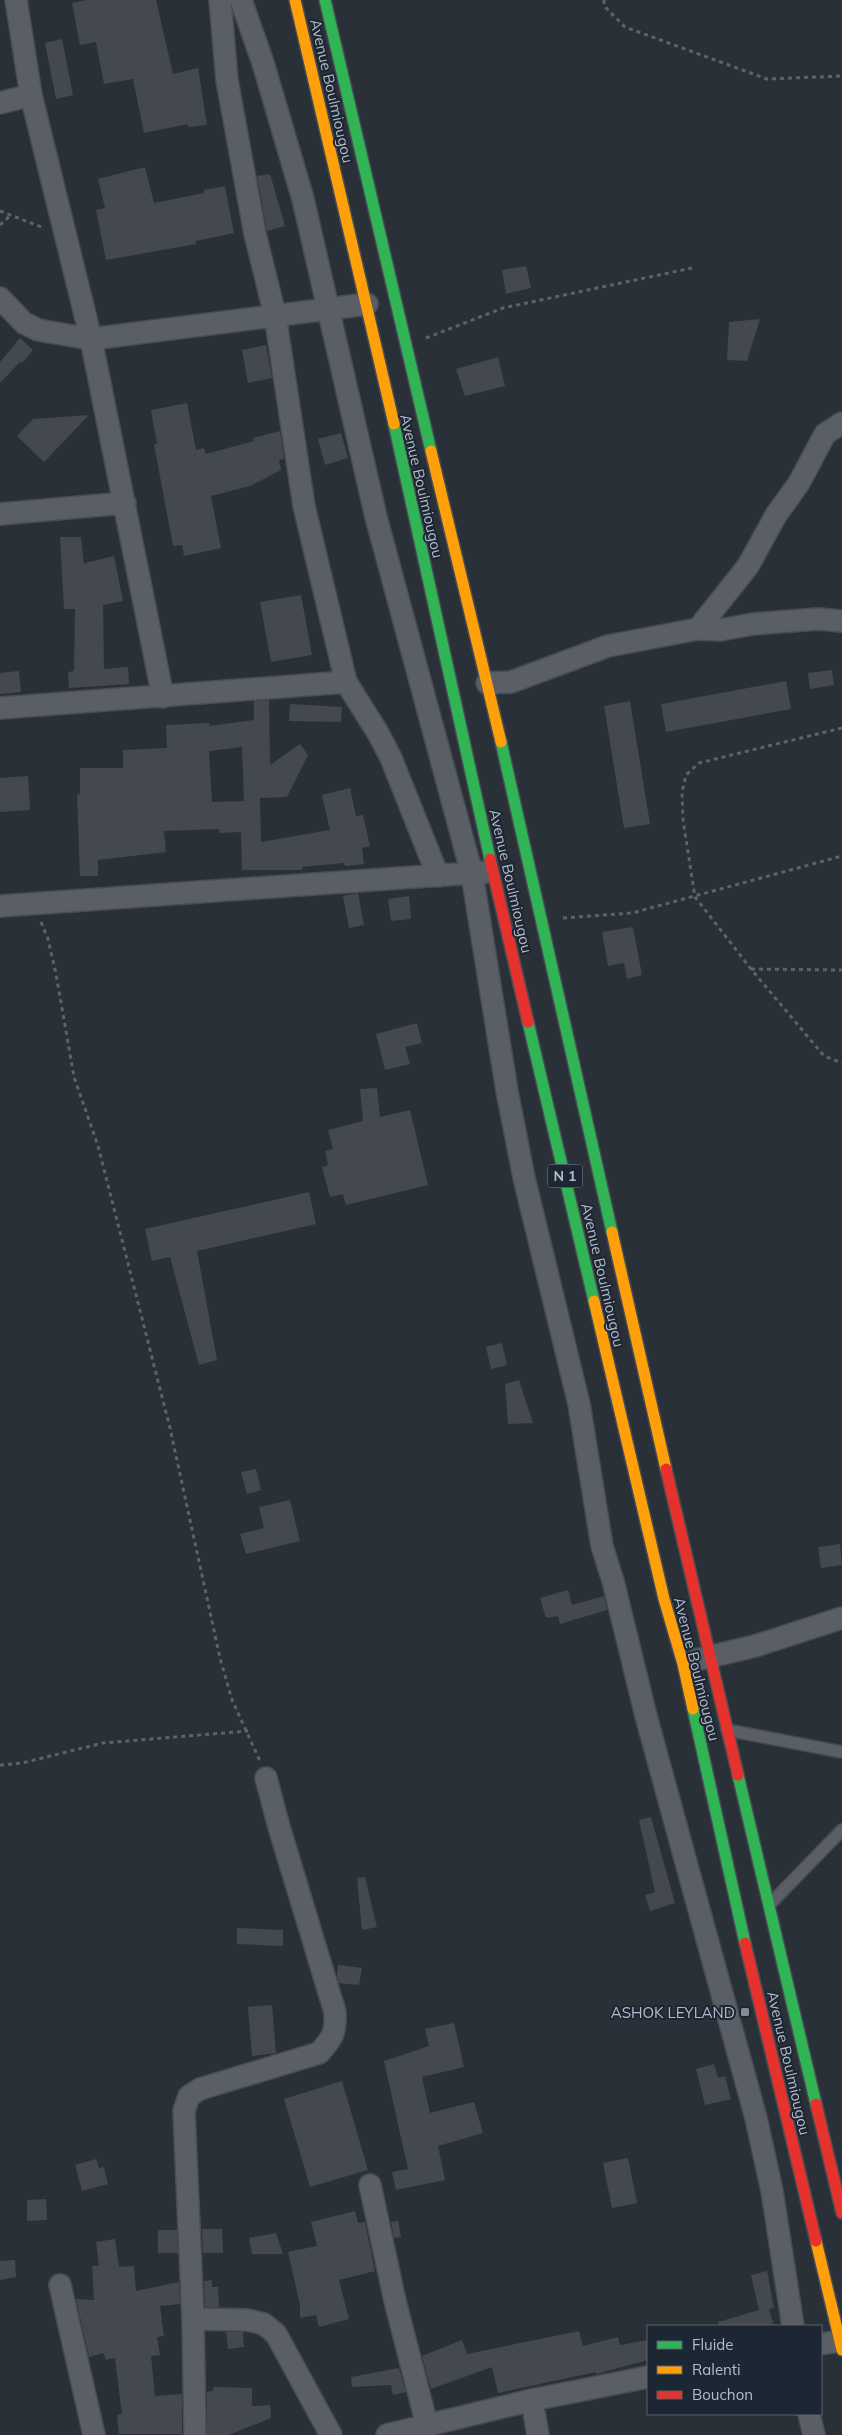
<svg xmlns="http://www.w3.org/2000/svg" width="842" height="2435" font-family="Mulish,sans-serif">
<rect width="100%" height="100%" fill="#2a3038"/>
<path fill="#444950" fill-rule="evenodd" d="M87,0H156L173,74L198,68L207,125L188,127V124L144,133L133,79L104,84L96,42L80,45L72,3Z
M62,39L73,95L56,99L45,43Z
M145,167L154,203L204,193V190L225,186L234,233L196,241V244L106,260L96,210L105,208L98,179Z
M270,174L285,226L267,231L257,176Z
M526,266L531,288L506,294L502,270Z
M760,319L747,361L727,360L729,322Z
M20,338L33,350L22,363L20,362L0,383V362Z
M266,345L272,378L248,383L242,350Z
M498,357L505,386L465,396L456,369Z
M187,403L196,450L204,448L206,454L254,441L253,438L280,431L284,459L279,460L281,470L250,486L211,496L221,548L184,556L182,545L173,546L154,444H157L151,410Z
M89,415L44,462L17,436L33,419Z
M341,433L348,458L325,465L318,439Z
M60,537H81L84,565L85,563L114,556L123,601L103,605L104,669L128,667L129,684L69,688L68,672L74,671L75,609H64Z
M301,595L312,655L271,662L260,602Z
M832,670L834,685L810,689L808,673Z
M19,671L21,692L0,694V673Z
M786,681L791,709L666,732L661,704Z
M269,700L270,765L300,744L308,755L287,797L260,798L261,842L330,830L322,795L350,788L356,816L363,815L370,846L362,848L364,864L345,866L344,863L302,867V870H242L241,832L219,833V829L164,831L166,852L98,860V876H80L77,795L80,794V768H123V750L167,748L166,725L209,723V726L254,720V701ZM242,747L244,801L212,802L209,751Z
M630,701L650,824L624,828L604,706Z
M290,704L342,707L341,722L289,721Z
M28,776L30,810L0,812V778Z
M358,893L364,925L349,928L343,896Z
M409,896L411,919L391,921L388,899Z
M633,927L642,975L627,979L624,963L608,966L602,932Z
M417,1023L422,1043L405,1047L410,1064L385,1070L376,1034Z
M377,1088L380,1117L410,1110L428,1185L346,1205L343,1194L330,1197L322,1167L328,1165L325,1151L333,1149L328,1130L363,1121L360,1089Z
M309,1192L316,1224L197,1251L217,1360L199,1365L170,1257L152,1261L145,1229Z
M502,1343L507,1365L491,1369L486,1347Z
M519,1380L533,1423L508,1424L505,1384Z
M256,1469L261,1490L247,1494L241,1472Z
M290,1500L300,1541L246,1554L240,1534L264,1528L259,1507Z
M840,1544L842,1565L821,1568L818,1547Z
M568,1590L572,1605L604,1596L607,1610L560,1624L558,1616L546,1618L540,1598Z
M651,1817L675,1903L650,1911L645,1895L655,1892L639,1820Z
M365,1877L377,1927L362,1930L357,1878Z
M237,1928L283,1930V1946L237,1944Z
M338,1965L362,1968L359,1985L339,1983L337,1976Z
M272,2005L276,2053L252,2056L248,2007Z
M454,2023L464,2067L422,2077L430,2113L474,2102L483,2133L438,2146L445,2180L396,2190L392,2172L408,2169L384,2061L429,2046L425,2029Z
M714,2064L718,2078L725,2076L731,2099L705,2105L696,2069Z
M342,2081L368,2170L310,2187L284,2099Z
M628,2158L637,2203L612,2208L603,2163Z
M96,2159L99,2168L104,2167L108,2184L82,2191L75,2165Z
M46,2199L47,2220L27,2221V2200Z
M355,2211L358,2223L365,2222L375,2271L339,2280L349,2319L319,2327L316,2315L300,2318V2305L288,2252L317,2246L311,2222Z
M398,2221L401,2237L394,2238L391,2222Z
M202,2229H222L223,2253H203Z
M158,2230H177L178,2253H158Z
M276,2233L283,2254H252L249,2238Z
M115,2239L119,2267L134,2266L136,2291L179,2282L180,2304L160,2306L164,2336L157,2337L160,2355L151,2356L155,2396L182,2394V2434H119L117,2415L122,2414L115,2358L106,2360L103,2353L89,2357L76,2299L94,2300L92,2266H99L96,2242Z
M15,2260L16,2277L0,2280V2261Z
M767,2271L774,2308L769,2309L774,2326H718V2322L759,2310L751,2275Z
M212,2280V2287H218L219,2307H205L204,2281Z
M579,2331L583,2346L618,2337L620,2345L648,2340V2360L596,2374V2372L498,2393L492,2367L431,2389L422,2356L462,2340L467,2354Z
M226,2332H243L244,2347L228,2349Z
M399,2368L406,2392L393,2395L391,2385L352,2387L351,2377Z
M214,2387L252,2388V2406L270,2405L271,2418L229,2435H207V2392L213,2391Z"/>
<g fill="none" stroke-linecap="round" stroke-linejoin="round">
<g stroke="#484c53" stroke-width="14">
<path id="lane" d="M727,1730L842,1752
M770,1904L842,1830"/>
</g>
<g stroke="#484c53" stroke-width="24">
<path id="street" d="M16,0L31,95L91,339L163,697
M220,0L227,80L255,234L275,315L304,506L346,682L378,733L391,758L438,876
M241,0L263,63L303,199L376,517L472,874L507,1091L524,1178L579,1404L602,1546L613,1581L646,1716L756,2118L772,2191L793,2326
M0,103L31,95
M0,298L24,323L38,330L91,339L367,304
M0,514L125,503
M698,629L748,566L776,515L799,483L825,434L842,423
M487,683L511,682L608,646L698,629L720,630L753,624L818,619L842,621
M0,708L346,682
M0,906L486,872
M696,1660L755,1646L842,1618
M370,2185L395,2301L427,2425
M60,2285L94,2435
M193,2319L248,2320L264,2324L276,2334L331,2435
M821,2344L840,2341
M532,2400L538,2435
M809,2414L814,2435
M195,2435L193,2319L184,2111L189,2096L200,2089L319,2053C333,2038 336,2032 335,2012L279,1827L266,1778
M387,2435L532,2400L648,2377"/>
</g>
<g stroke="#474c53" stroke-width="14">
<path id="fast" d="M325,0L431,451
M394,424L490,859
M501,742L612,1232
M528,1022L594,1301
M693,1709L745,1943
M738,1775L816,2104"/>
</g>
<g stroke="#474c53" stroke-width="14">
<path id="slow" d="M295,0L394,424
M431,451L501,742
M612,1232L666,1469
M594,1301L664,1599L683,1664L693,1709
M816,2241L842,2350"/>
</g>
<g stroke="#474c53" stroke-width="14">
<path id="jam" d="M490,859L528,1022
M666,1469L738,1775
M745,1943L816,2241
M816,2104L842,2213"/>
</g>
<path stroke="#5d636a" stroke-width="3" stroke-dasharray="4 4" stroke-linecap="butt" d="M604,0V6L625,27L767,79L842,76
M0,211L44,228
M0,225L11,215
M426,338L503,308L692,268
M842,728L699,763L686,775L682,792L683,820L695,897L751,969L824,1056L842,1063
M563,918L632,913L842,856
M41,922L48,939L56,974L74,1077L98,1146L170,1428L220,1658L232,1700L260,1761
M751,969L842,970
M0,1765L22,1763L103,1743L248,1731"/>
<use href="#lane" stroke="#5a5e66" stroke-width="11"/>
<use href="#street" stroke="#5a5e66" stroke-width="21"/>
<use href="#fast" stroke="#30b455" stroke-width="11"/>
<use href="#slow" stroke="#ff9f0a" stroke-width="11"/>
<use href="#jam" stroke="#e5322d" stroke-width="11"/>
</g>
<rect fill="#848b96" stroke="#1d2633" stroke-width="2" x="740" y="2007" width="10" height="10" rx="2.5"/>
<g text-anchor="middle" dominant-baseline="central" stroke-width="4" stroke-linejoin="round" paint-order="stroke">
<rect fill="#1d2633" stroke="#878f9c" stroke-width="1" x="547.5" y="1164.5" width="35" height="23" rx="4"/>
<g font-size="14" font-weight="bold" fill="#b4bcc9">
<text x="565" y="1176">N 1</text>
</g>
<g font-size="15" fill="#b4bcc9" stroke="#1d2633">
<text transform="translate(332 91) rotate(77)">Avenue Boulmiougou</text>
<text transform="translate(422 486) rotate(77)">Avenue Boulmiougou</text>
<text transform="translate(511 881) rotate(77)">Avenue Boulmiougou</text>
<text transform="translate(603 1275) rotate(77)">Avenue Boulmiougou</text>
<text transform="translate(697 1669) rotate(76)">Avenue Boulmiougou</text>
<text transform="translate(789 2063) rotate(77)">Avenue Boulmiougou</text>
</g>
<g font-size="15" fill="#b4bcc9" stroke="#1d2633" text-anchor="end">
<text x="735" y="2012">ASHOK LEYLAND</text>
</g>
</g>
<rect x="647" y="2325" width="175" height="90" fill="#1d2633" stroke="#59626f"/>
<rect x="657" y="2341" width="25" height="8" fill="#30b455" stroke="#59626f"/>
<text x="692" y="2350" font-size="15" fill="#b4bcc9">Fluide</text>
<rect x="657" y="2366" width="25" height="8" fill="#ff9f0a" stroke="#59626f"/>
<text x="692" y="2375" font-size="15" fill="#b4bcc9">Ralenti</text>
<rect x="657" y="2391" width="25" height="8" fill="#e5322d" stroke="#59626f"/>
<text x="692" y="2400" font-size="15" fill="#b4bcc9">Bouchon</text>
</svg>
